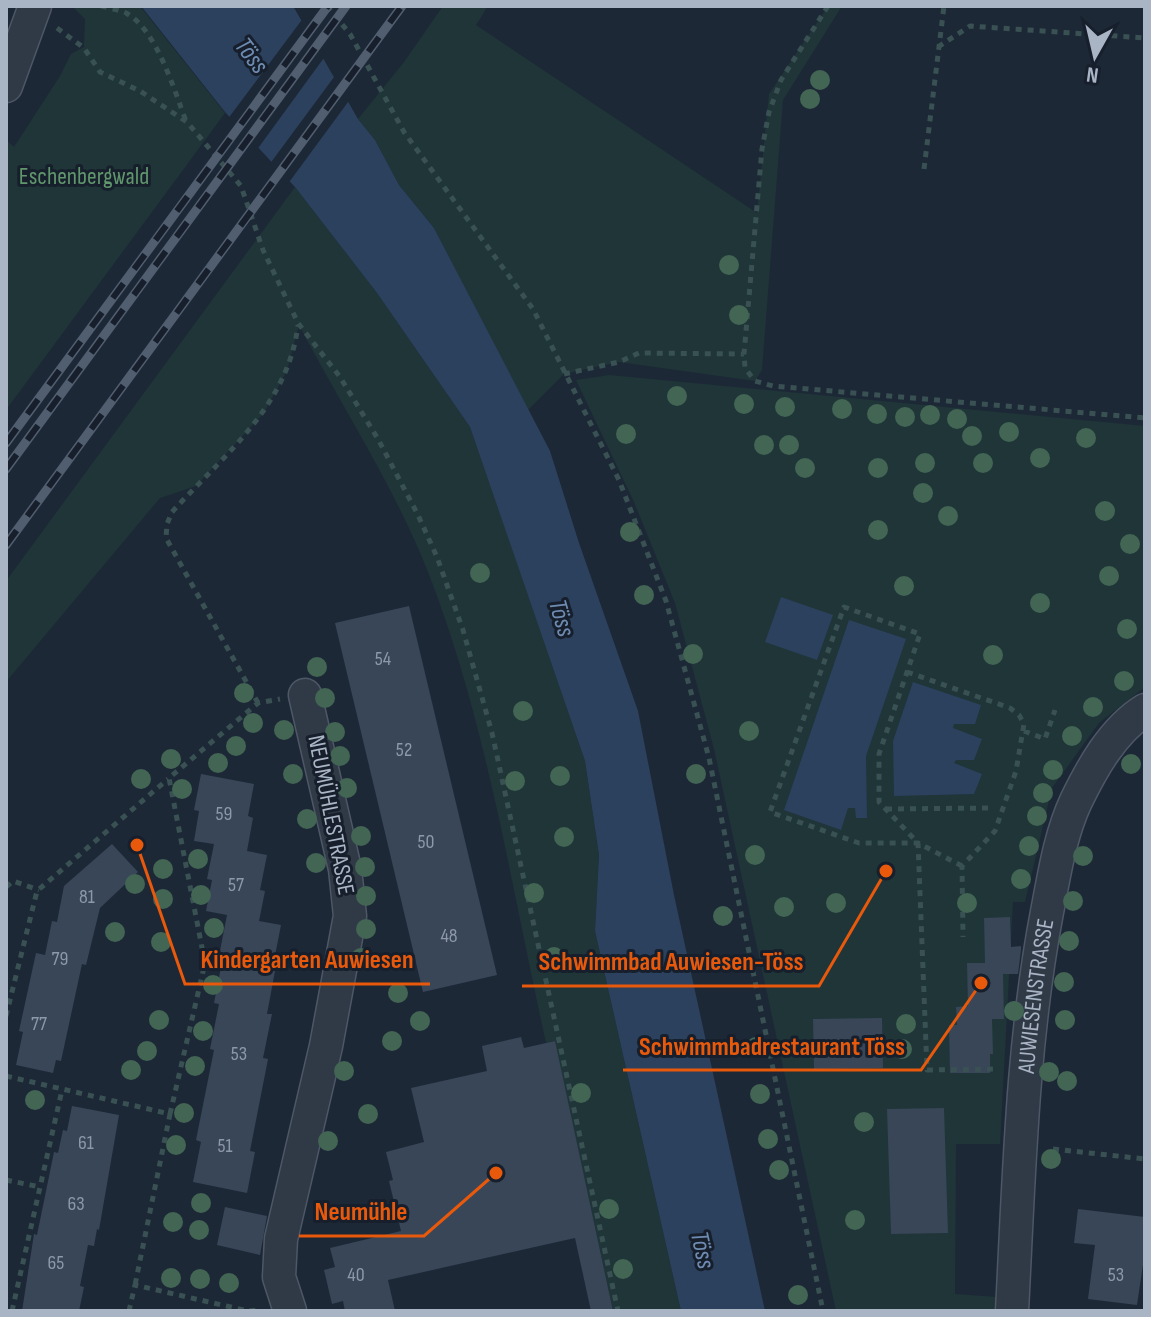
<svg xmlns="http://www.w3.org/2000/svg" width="1151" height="1317" font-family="'Sofia Sans Condensed',sans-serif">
<rect width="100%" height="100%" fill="#1d2837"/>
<path fill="#1f3538" d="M72,6H140L225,113L6,410V140L14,147L60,76L71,54L84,47L85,19Z
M443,6H488L476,25L757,213L769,94L828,6H842L783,100L762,370L755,381L619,362L564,374L528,410L434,228L399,185L375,140L358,119L404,62Z
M295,187L377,293L470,427L515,556L585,761L599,855L595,931L681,1311H613L554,1041L546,1043C511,886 487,723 428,572C394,486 342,407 299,325L287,371L264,413L196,486L160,498L6,682V581Z
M609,375L1145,426V687L1099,723L1052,788L1025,902H1013L1000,1144H956L955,1294L997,1297L996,1311H836L714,749L675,603L634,502L576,380Z"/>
<path fill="#2c415e" d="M141,6H293L358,119L375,140L399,185L434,228L550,451L579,543L638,711L674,895L765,1311H681L595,931L599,855L585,761L470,427L377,293L295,187L225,112Z
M781,597L833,615L817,660L765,642Z
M849,620L906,639L866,756L867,818H856L855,808H848L841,830L784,810Z
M913,682L981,705L975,724H954L953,728L982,739L974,760H956L954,763L982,774L974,794L894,796L893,741Z"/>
<path fill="#1d2837" d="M304,17L326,55L256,151L227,120Z
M337,73L351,98L287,185L269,165Z"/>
<path fill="#384658" d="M409,606L497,975L423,992L335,623Z
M201,774L254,784L248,816L253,818L247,851L267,855L260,890L265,891L259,921L281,925L272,971H275L267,1014H272L263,1058L268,1059L250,1151L255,1152L247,1193L193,1182L201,1142L196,1140L214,1050L210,1049L219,1004L214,1003L222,962L218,961L227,915L206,911L212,880L207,879L214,844L194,841L199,811L194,810Z
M112,844L138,872L100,908L86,965L82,964L61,1061L56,1060L53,1073L16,1065L23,1032L19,1031L36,953L45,955L52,921L57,922L64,886Z
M1010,917L1011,947L1021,946V950L1018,974H1003L1004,1019H992L993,1054H990V1073H950L949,1025H957L956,1007L968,1006L967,963H985L984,918Z
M882,1018L883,1068L814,1069L813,1019Z
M521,1037L524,1048L555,1041L613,1311H591L575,1238L388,1280L395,1311H345L343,1301L332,1304L324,1270L335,1267L330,1248L401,1231L389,1181L393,1180L386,1152L424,1142L411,1088L487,1071L482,1046Z
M72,1106L119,1115L99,1230L97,1229L94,1246L88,1245L80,1286L84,1287L79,1311H22L34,1234L37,1235L54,1152L58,1153L63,1130L67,1131Z
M944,1108L948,1233L891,1234L887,1109Z
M225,1207L267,1216L260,1255L217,1245Z
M1078,1209L1145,1217V1251L1137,1305L1088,1299L1095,1245L1074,1243Z"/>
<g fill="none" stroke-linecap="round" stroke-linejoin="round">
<g stroke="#4d5766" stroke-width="35">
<g id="street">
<path d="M6,86L35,6"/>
<path d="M290,1311L279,1277L281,1239L326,1046L350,916L345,869L305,695"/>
<path id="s1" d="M1012,1311C1019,1178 1022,1043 1047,912C1054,876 1060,835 1076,801C1092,768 1113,730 1145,710"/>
</g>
</g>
<path stroke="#395153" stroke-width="5" stroke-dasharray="6 6" stroke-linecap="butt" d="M101,6C109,8 119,10 126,13C157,30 174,90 186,121
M327,6L350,34L404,132L533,309L619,480L666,601L709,758L823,1311
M828,6L781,80L769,112L762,149L744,354L745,368L755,381L773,386L1145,418
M57,28L84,48L100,72L140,91L187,122L241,186L263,250L298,323L340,377L378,439L418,515L437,557L463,630L492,733L618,1311
M938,47L970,26L1145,38
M924,169L944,6
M564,374L619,362L639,353L744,354
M907,672L1010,708L1019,715L1024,724L1016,771L995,831L962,866L963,937
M258,703L166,538L167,524L172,512C224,455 288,406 298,325
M1024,731L1045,739L1055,710
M886,809L989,808
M962,866L918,843H859L770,812L844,607L920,634L879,754V802L918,843L927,1070L998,1069
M6,887L13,881L39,890
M6,1016L37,891L168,779
M6,1076L170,1114L135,1285
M170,1114L205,963L169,778L258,703L280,699
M1053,1149L1145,1159
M6,1180L40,1187
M12,1311L62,1090
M129,1311L135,1285L248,1311L259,1310"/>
<use href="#street" stroke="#303a47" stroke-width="32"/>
<g stroke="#515e6f" stroke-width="9">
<path id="rail" d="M6,443L328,6
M6,469L346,6
M6,545L402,6"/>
</g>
<use href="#rail" stroke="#161f2b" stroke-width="6" stroke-dasharray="18" stroke-linecap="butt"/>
</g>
<g fill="#426554">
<circle cx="820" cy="80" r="10"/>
<circle cx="810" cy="99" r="10"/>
<circle cx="729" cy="265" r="10"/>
<circle cx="739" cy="315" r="10"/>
<circle cx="677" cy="396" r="10"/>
<circle cx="744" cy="404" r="10"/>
<circle cx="785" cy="407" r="10"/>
<circle cx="842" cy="409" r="10"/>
<circle cx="877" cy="414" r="10"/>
<circle cx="930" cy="415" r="10"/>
<circle cx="905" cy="417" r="10"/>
<circle cx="957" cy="419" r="10"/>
<circle cx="1009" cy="432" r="10"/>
<circle cx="626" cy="434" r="10"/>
<circle cx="972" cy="436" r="10"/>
<circle cx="1086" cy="438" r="10"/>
<circle cx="764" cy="445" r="10"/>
<circle cx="789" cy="445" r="10"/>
<circle cx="1040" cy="458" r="10"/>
<circle cx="925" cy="463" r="10"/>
<circle cx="983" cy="463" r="10"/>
<circle cx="805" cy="468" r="10"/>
<circle cx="878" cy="468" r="10"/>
<circle cx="923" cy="493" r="10"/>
<circle cx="1105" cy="511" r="10"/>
<circle cx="948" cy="516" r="10"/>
<circle cx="878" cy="530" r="10"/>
<circle cx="630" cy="532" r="10"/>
<circle cx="1130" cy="544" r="10"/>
<circle cx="480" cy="573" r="10"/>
<circle cx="1109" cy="576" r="10"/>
<circle cx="904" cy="586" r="10"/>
<circle cx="644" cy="595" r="10"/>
<circle cx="1040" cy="603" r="10"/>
<circle cx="1127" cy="629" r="10"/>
<circle cx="693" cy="654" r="10"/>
<circle cx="993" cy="655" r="10"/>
<circle cx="317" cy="667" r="10"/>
<circle cx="1124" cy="681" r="10"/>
<circle cx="244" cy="693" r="10"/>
<circle cx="325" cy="698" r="10"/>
<circle cx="1093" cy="707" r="10"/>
<circle cx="523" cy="711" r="10"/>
<circle cx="253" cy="723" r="10"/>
<circle cx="284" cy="730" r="10"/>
<circle cx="749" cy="731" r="10"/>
<circle cx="335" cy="732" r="10"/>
<circle cx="1072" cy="736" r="10"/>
<circle cx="236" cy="746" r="10"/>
<circle cx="340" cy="756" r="10"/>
<circle cx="171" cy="759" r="10"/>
<circle cx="218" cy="763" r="10"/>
<circle cx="1131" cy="764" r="10"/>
<circle cx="1053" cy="770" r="10"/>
<circle cx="293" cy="774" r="10"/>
<circle cx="696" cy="774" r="10"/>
<circle cx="560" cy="776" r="10"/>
<circle cx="141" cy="779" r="10"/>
<circle cx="515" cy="781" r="10"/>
<circle cx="347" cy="788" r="10"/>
<circle cx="182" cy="789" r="10"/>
<circle cx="1043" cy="793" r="10"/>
<circle cx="1037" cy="816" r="10"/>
<circle cx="307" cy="819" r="10"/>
<circle cx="361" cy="836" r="10"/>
<circle cx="564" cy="837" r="10"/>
<circle cx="1029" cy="846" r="10"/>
<circle cx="755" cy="855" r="10"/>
<circle cx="1083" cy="856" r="10"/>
<circle cx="198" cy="859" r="10"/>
<circle cx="316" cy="863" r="10"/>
<circle cx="365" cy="867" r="10"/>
<circle cx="163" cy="869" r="10"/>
<circle cx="1021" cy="879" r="10"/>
<circle cx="135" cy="884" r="10"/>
<circle cx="534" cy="893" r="10"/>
<circle cx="201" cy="895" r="10"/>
<circle cx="366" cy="896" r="10"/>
<circle cx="163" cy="899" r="10"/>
<circle cx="1073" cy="901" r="10"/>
<circle cx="836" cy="903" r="10"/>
<circle cx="967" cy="903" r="10"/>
<circle cx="784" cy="907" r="10"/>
<circle cx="723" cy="916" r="10"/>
<circle cx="214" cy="928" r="10"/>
<circle cx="366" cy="929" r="10"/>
<circle cx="115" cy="932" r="10"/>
<circle cx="1069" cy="941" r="10"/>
<circle cx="161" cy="942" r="10"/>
<circle cx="554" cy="957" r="10"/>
<circle cx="361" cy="958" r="10"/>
<circle cx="1064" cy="982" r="10"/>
<circle cx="213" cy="985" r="10"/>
<circle cx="398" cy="993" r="10"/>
<circle cx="1014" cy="1011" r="10"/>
<circle cx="159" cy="1020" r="10"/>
<circle cx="1065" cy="1020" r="10"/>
<circle cx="420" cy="1021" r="10"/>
<circle cx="906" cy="1024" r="10"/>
<circle cx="203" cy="1031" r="10"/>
<circle cx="392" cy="1041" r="10"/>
<circle cx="756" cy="1047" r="10"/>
<circle cx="902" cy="1049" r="10"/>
<circle cx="147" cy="1051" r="10"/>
<circle cx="195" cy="1066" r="10"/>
<circle cx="131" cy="1070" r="10"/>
<circle cx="344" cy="1071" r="10"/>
<circle cx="1049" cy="1072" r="10"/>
<circle cx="1067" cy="1081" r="10"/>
<circle cx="581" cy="1093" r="10"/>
<circle cx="760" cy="1094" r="10"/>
<circle cx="35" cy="1100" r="10"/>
<circle cx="184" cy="1113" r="10"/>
<circle cx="368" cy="1114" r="10"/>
<circle cx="864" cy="1122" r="10"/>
<circle cx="768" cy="1139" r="10"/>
<circle cx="328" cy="1141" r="10"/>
<circle cx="176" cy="1145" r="10"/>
<circle cx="1051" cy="1159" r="10"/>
<circle cx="779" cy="1170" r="10"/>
<circle cx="201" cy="1203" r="10"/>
<circle cx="609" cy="1209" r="10"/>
<circle cx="855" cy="1220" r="10"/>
<circle cx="173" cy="1222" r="10"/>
<circle cx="199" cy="1230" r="10"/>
<circle cx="623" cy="1269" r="10"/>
<circle cx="171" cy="1278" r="10"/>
<circle cx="200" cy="1279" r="10"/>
<circle cx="229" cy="1283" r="10"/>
<circle cx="798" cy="1295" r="10"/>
</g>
<g text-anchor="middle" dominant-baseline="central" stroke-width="6" stroke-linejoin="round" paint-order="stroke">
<g font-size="20" fill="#8d98aa">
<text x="383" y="659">54</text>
<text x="404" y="750">52</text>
<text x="224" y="814">59</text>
<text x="426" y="842">50</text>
<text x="236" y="885">57</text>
<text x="87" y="897">81</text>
<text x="449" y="936">48</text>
<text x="60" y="959">79</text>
<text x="39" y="1024">77</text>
<text x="239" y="1054">53</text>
<text x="86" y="1143">61</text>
<text x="225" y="1146">51</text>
<text x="76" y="1204">63</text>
<text x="56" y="1263">65</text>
<text x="356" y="1275">40</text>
<text x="1116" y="1275">53</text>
</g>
<g font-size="24" fill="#60976c" stroke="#161f2b">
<text x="84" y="176">Eschenbergwald</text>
</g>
<g font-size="24" fill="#a9b4c5" stroke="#161f2b">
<text transform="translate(331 815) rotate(79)">NEUMÜHLESTRASSE</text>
<text stroke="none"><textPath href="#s1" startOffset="316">AUWIESENSTRASSE</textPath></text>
</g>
<g font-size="26" font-style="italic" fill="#6e8bb1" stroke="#161f2b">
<text transform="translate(251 56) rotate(53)">Töss</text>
<text transform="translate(561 618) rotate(74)">Töss</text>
<text transform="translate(702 1250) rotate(78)">Töss</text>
</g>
</g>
<path fill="none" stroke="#e8590c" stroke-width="3" d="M137 845L185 984H430M886 871L819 986H522M981 983L921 1070H623M496 1173L424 1236H299"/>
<g fill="#e8590c" stroke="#161f2b" stroke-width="3">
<circle cx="137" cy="845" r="8"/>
<circle cx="886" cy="871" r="8"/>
<circle cx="981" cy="983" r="8"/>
<circle cx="496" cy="1173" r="8"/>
</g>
<g font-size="26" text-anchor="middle" font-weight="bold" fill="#e8590c" stroke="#161f2b" stroke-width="6" stroke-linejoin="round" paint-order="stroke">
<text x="307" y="968">Kindergarten Auwiesen</text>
<text x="671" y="970">Schwimmbad Auwiesen-Töss</text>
<text x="772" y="1055">Schwimmbadrestaurant Töss</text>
<text x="361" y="1220">Neumühle</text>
</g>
<rect width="1151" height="1317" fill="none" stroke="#a9b4c5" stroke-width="16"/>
<g transform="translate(1095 56) rotate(188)" stroke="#161f2b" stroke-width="6" paint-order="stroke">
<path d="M0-6L14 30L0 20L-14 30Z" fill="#a9b4c5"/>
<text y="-12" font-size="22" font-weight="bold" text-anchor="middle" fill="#a9b4c5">N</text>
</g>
</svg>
